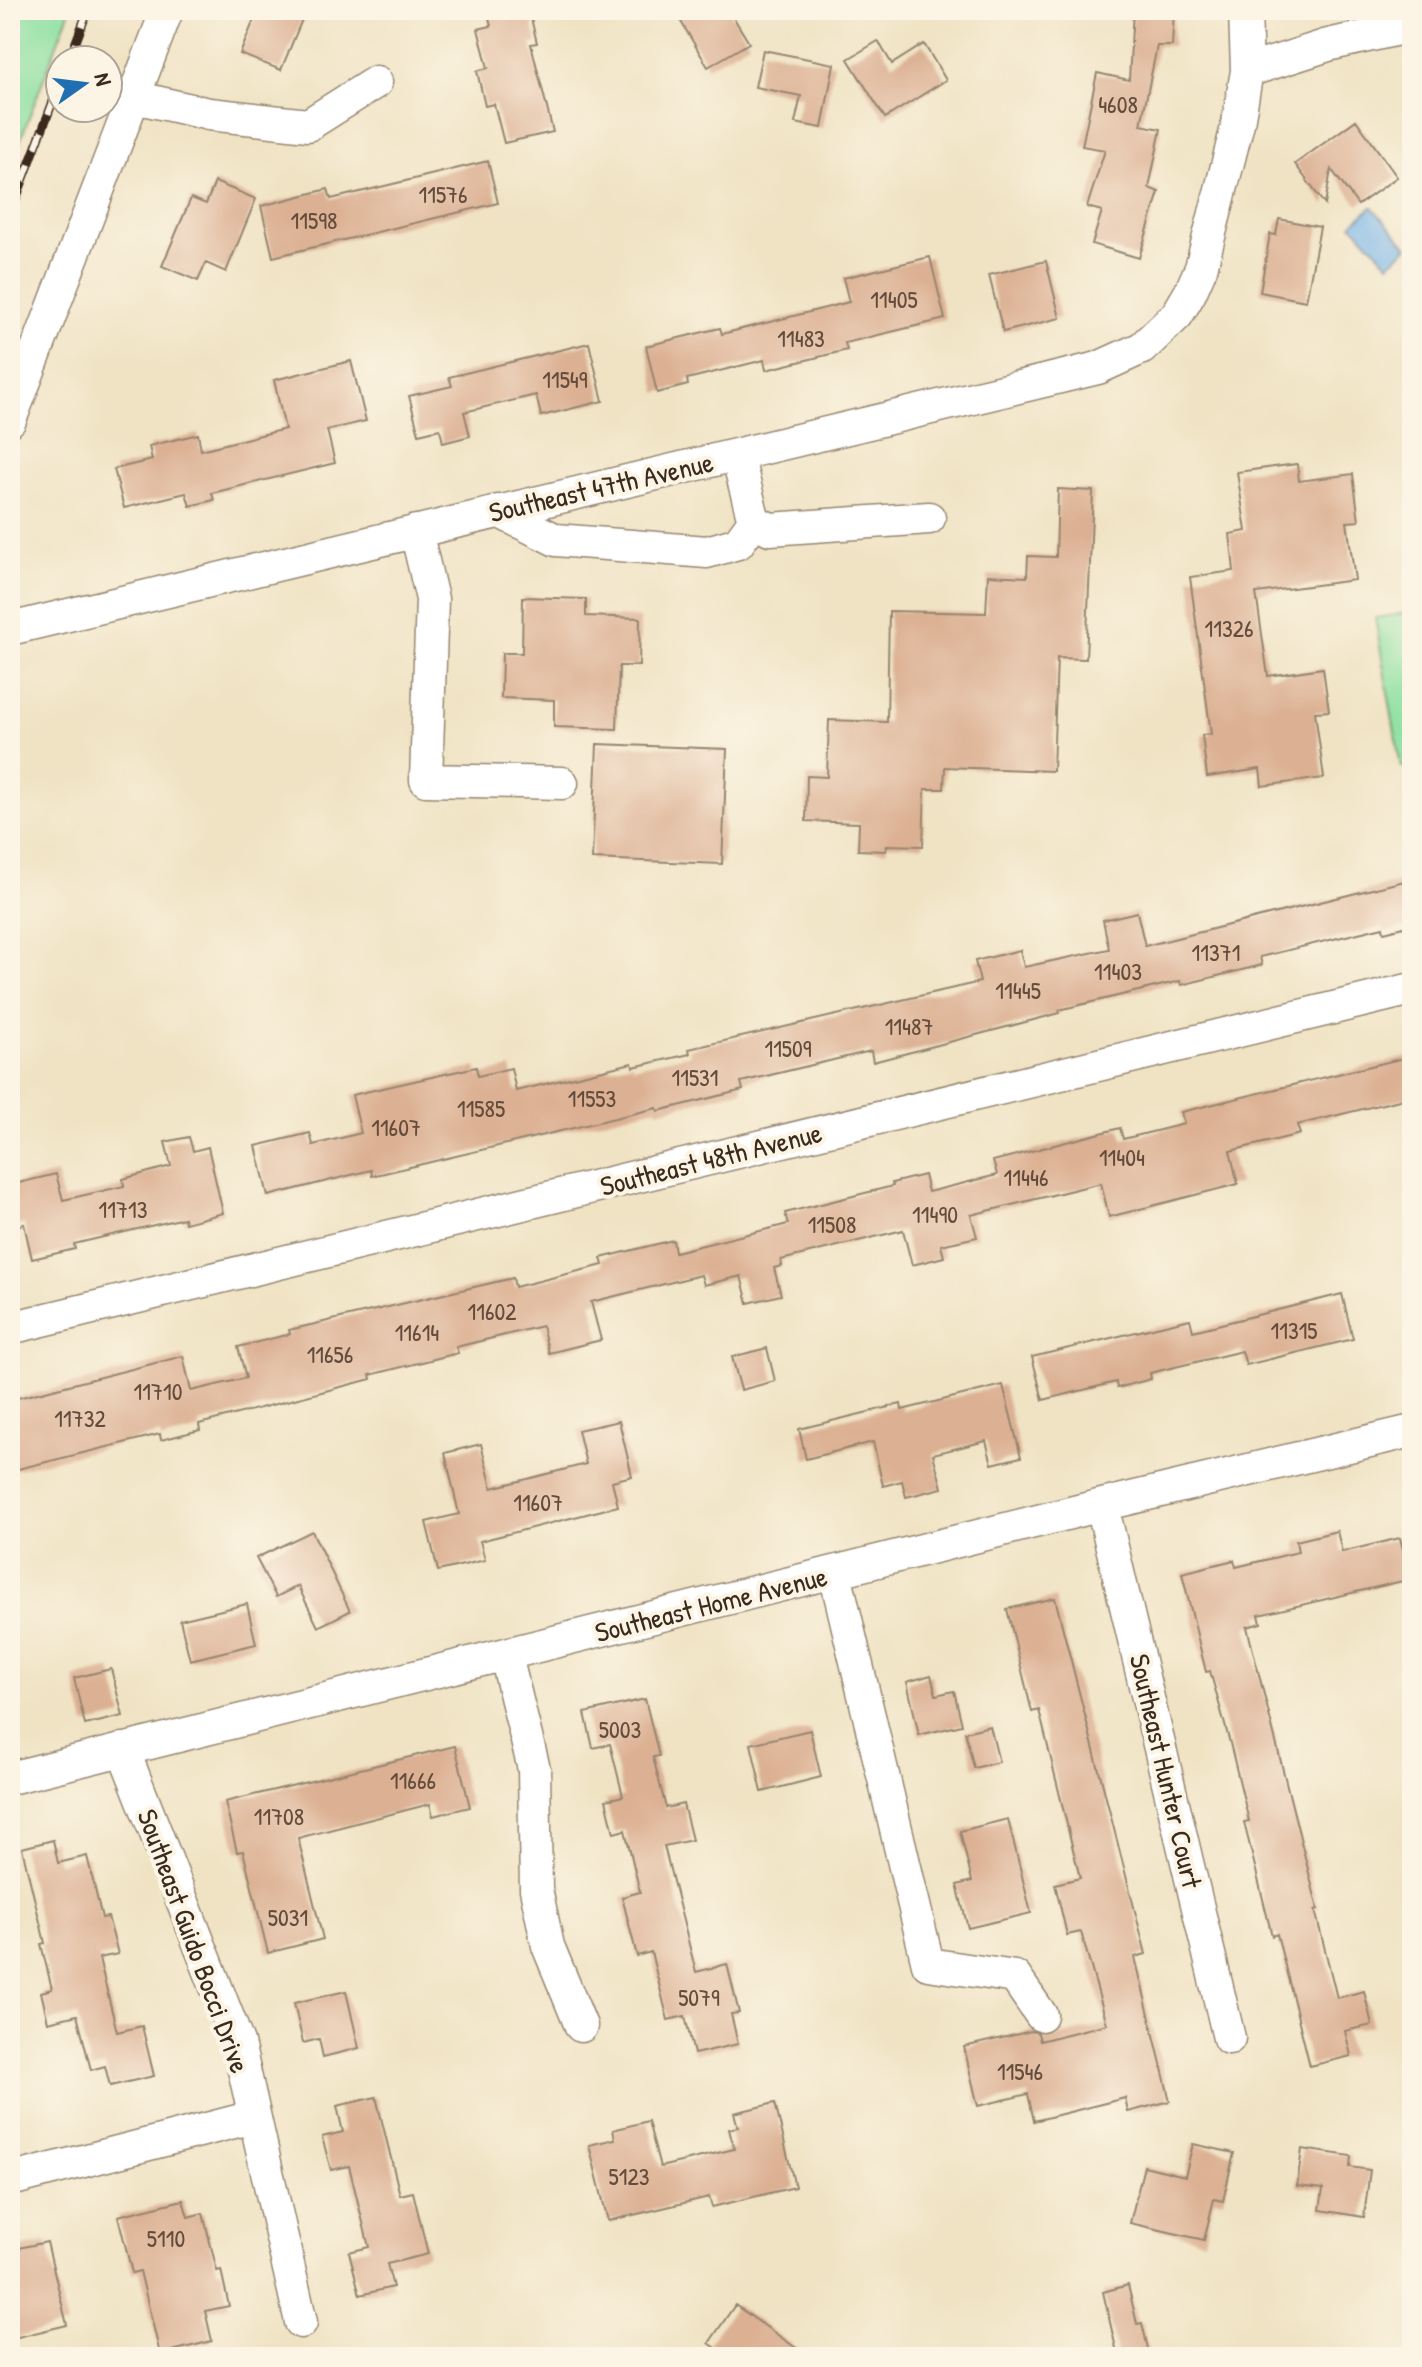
<svg xmlns="http://www.w3.org/2000/svg" width="1422" height="2367" font-family="'Patrick Hand',sans-serif">
<rect width="100%" height="100%" fill="#fcf5e5"/>
<filter id="ink" filterUnits="userSpaceOnUse"><feTurbulence type="fractalNoise" baseFrequency=".0125" numOctaves="2"/><feDisplacementMap in="SourceGraphic" scale="16" xChannelSelector="R" yChannelSelector="G"/><feConvolveMatrix kernelMatrix="1 2 1 2 8 2 1 2 1" color-interpolation-filters="sRGB"/></filter>
<filter id="wash" filterUnits="userSpaceOnUse"><feTurbulence type="fractalNoise" baseFrequency=".006" numOctaves="4" result="noise"/><feDisplacementMap in="SourceGraphic" scale="32" xChannelSelector="R" yChannelSelector="G"/><feGaussianBlur stdDeviation="1.8" result="paint"/><feColorMatrix in="noise" values="0 0 0 0 0 0 0 0 0 0 0 0 0 0 0 0 0 1.4 0 .05"/><feComposite in="paint" operator="in"/></filter>
<g filter="url(#wash)">
<rect width="100%" height="100%" fill="#f0e3c4"/>
<path fill="#8de0a1" stroke="#648560" stroke-width="2" d="M10,10H70L10,167Z
M1412,612V766L1401,767L1375,618Z"/>
<path fill="#76b3e8" stroke="#586e83" stroke-width="2" d="M1372,207L1408,247L1389,264L1352,224Z"/>
<g id="blocks">
<path fill="#dcb093" d="M258,10H306L281,70L240,54Z
M487,10H529L537,43L531,44L553,132L504,143L494,104L485,106L477,71L488,68L478,29L491,26Z
M674,10H729L749,43L708,67Z
M1133,10H1174L1172,46H1157L1141,125L1161,129L1149,188L1159,192L1139,258L1092,244L1102,211L1087,207L1105,150L1082,146L1097,73L1129,80Z
M878,41L892,64L924,44L946,80L885,118L848,59Z
M763,50L834,64L822,128L795,123L801,96L755,87Z
M1356,120L1397,177L1358,205L1331,169L1325,205L1295,164Z
M488,161L498,203L273,257L261,206L328,189L331,199Z
M215,182L256,199L226,272L206,263L198,281L162,266L191,198L206,204Z
M1279,219L1320,227L1306,301L1260,292L1270,234L1276,235Z
M930,257L945,319L845,343L847,350L766,370L764,360L687,379L688,385L657,393L646,346L720,328L722,334L849,302L843,278Z
M1046,261L1060,318L1003,332L989,275Z
M589,343L603,401L541,416L536,395L464,412L470,436L443,443L440,429L419,434L409,396L452,386L449,377Z
M351,361L366,421L327,430L335,463L212,493L214,500L190,506L186,493L124,508L114,469L152,460L149,446L198,434L201,450L285,429L274,380Z
M1297,464L1299,481L1353,474L1359,521L1347,522L1355,580L1256,593L1268,676L1323,668L1329,711L1315,712L1324,778L1262,786L1260,769L1207,777L1202,735L1211,734L1190,577L1234,571L1230,534L1246,531L1237,472Z
M1058,489L1093,491L1086,659L1057,658L1053,771L945,767L944,789H925L923,846L887,845L886,851L858,850L859,823L806,821L807,776L827,777L829,720L887,722L889,611L986,613L988,575L1027,577L1028,556L1056,557Z
M523,597L586,599V616L640,618L639,666H619L617,729L554,727V700L501,698L502,653H522Z
M597,744L727,749L722,864L592,859Z
M1412,879V925L1384,932L1383,927L1260,957L1262,965L1181,985L1180,981L1059,1010L1060,1013L873,1062L871,1051L741,1082L743,1090L658,1111L657,1108L372,1176L371,1170L268,1196L256,1146L310,1133L313,1145L361,1133L352,1095L476,1067L478,1076L511,1068L516,1091L632,1063L633,1067L690,1054L689,1049L980,982L975,961L1020,950L1024,967L1109,949L1103,920L1137,912L1145,946Z
M1412,1056V1097L1297,1125L1300,1134L1230,1151L1238,1184L1109,1217L1101,1183L971,1215L977,1237L941,1245L944,1257L912,1265L903,1230L781,1260L782,1266L774,1268L781,1295L748,1303L741,1276L704,1285L701,1275L591,1302L601,1340L549,1353L542,1326L456,1347L458,1353L370,1375L371,1379L199,1424L200,1430L161,1440L160,1434L10,1471V1400L183,1356L191,1391L246,1378L238,1347L290,1334L289,1330L513,1278L515,1287L603,1265L601,1258L673,1240L675,1252L788,1224L785,1213L893,1186L892,1183L924,1175L928,1192L997,1175L993,1161L1120,1128L1123,1139L1184,1124L1181,1112Z
M189,1137L193,1151L208,1147L223,1213L185,1223L184,1218L74,1244L75,1249L32,1259L24,1224L10,1227V1185L56,1174L63,1200L124,1186L123,1179L171,1166L165,1142Z
M1342,1294L1353,1339L1246,1365L1242,1351L1150,1373L1151,1379L1117,1388L1116,1382L1043,1400L1032,1357L1190,1319L1193,1331Z
M767,1348L775,1381L741,1390L732,1357Z
M1003,1385L1021,1457L992,1464L986,1441L933,1454L942,1488L906,1497L902,1481L883,1486L873,1442L806,1459L799,1429L901,1404L902,1410Z
M619,1421L632,1476L612,1481L618,1506L480,1541L485,1560L438,1571L426,1522L459,1514L445,1453L481,1444L492,1488L586,1464L578,1430Z
M312,1531L350,1611L318,1627L298,1586L276,1597L256,1558Z
M1337,1531L1342,1552L1400,1538L1411,1579L1259,1615L1261,1623L1247,1627L1318,1909L1315,1910L1337,1998L1364,1991L1372,2025L1345,2031L1351,2056L1310,2066L1277,1934L1272,1936L1244,1822L1249,1821L1230,1743L1210,1671L1206,1672L1182,1573L1234,1560L1236,1567L1298,1552L1296,1541Z
M1055,1598L1146,1954L1135,1957L1170,2101L1128,2112L1125,2098L1034,2121L1028,2094L978,2106L964,2047L1031,2031L1038,2033L1040,2041L1107,2024L1081,1932L1067,1935L1055,1884L1080,1878L1039,1710L1032,1712L1007,1609Z
M247,1604L256,1644L190,1660L180,1620Z
M111,1669L123,1716L85,1725L74,1678Z
M931,1675L936,1695L954,1691L962,1725L919,1735L907,1682Z
M645,1699L659,1756L653,1757L666,1808L683,1804L692,1840L664,1846L696,1972L727,1964L739,2013L731,2014L738,2044L694,2054L685,2016L668,2020L651,1952L637,1956L622,1897L640,1892L625,1830L614,1833L606,1800L623,1796L610,1744L593,1748L585,1713Z
M990,1726L999,1762L974,1768L965,1732Z
M810,1730L821,1777L762,1792L751,1744Z
M455,1746L470,1807L433,1816L430,1804L298,1838L323,1939L268,1953L243,1851L237,1852L225,1802Z
M1008,1819L1031,1913L968,1928L957,1885L972,1881L960,1831Z
M53,1840L58,1863L87,1856L102,1918L108,1917L118,1954L99,1958L117,2032L142,2026L154,2076L110,2086L105,2066L91,2070L77,2015L48,2022L41,1992L52,1989L41,1944L45,1943L22,1848Z
M346,1991L359,2048L323,2057L319,2039L303,2043L294,2003Z
M376,2097L400,2195L413,2192L428,2254L387,2264L393,2287L360,2295L349,2252L369,2247L349,2166L331,2170L322,2137L343,2132L337,2106Z
M775,2103L795,2187L712,2207L709,2197L608,2221L589,2145L615,2139L613,2130L648,2121L660,2167L734,2149L729,2129L738,2127L734,2113Z
M1193,2144L1234,2153L1223,2201L1214,2199L1204,2240L1130,2223L1144,2166L1185,2176Z
M1302,2149L1351,2156L1350,2167L1370,2170L1364,2217L1320,2210L1323,2189L1297,2186Z
M183,2200L188,2217L203,2213L217,2271L221,2270L229,2306L205,2311L212,2341L160,2354L140,2271L132,2273L118,2216Z
M47,2242L67,2325L10,2339V2273L20,2270L14,2249Z
M1128,2285L1137,2324L1142,2323L1150,2357H1118L1103,2292Z
M735,2305L809,2357H729L709,2343Z"/>
</g>
</g>
<g filter="url(#ink)">
<use href="#blocks" fill-opacity="0" stroke="#968671" stroke-width="2"/>
<g fill="none" stroke-linecap="round" stroke-linejoin="round">
<g stroke="#968671" stroke-width="35">
<path id="minor" d="M1247,71L1328,45L1412,26
M134,97L209,114L308,125L376,82
M10,420L167,10
M737,455L754,521L770,529L929,518
M498,511L556,540L707,552L738,543L754,521
M416,531L432,599L426,780L562,783
M10,629L1098,368L1142,348L1177,315L1190,293L1201,268L1238,123L1247,71L1245,10
M10,1328L1412,989
M1102,1505L1229,2038
M835,1573L928,1964L1015,1977L1041,2015
M506,1656L534,1769L536,1889L548,1946L581,2026
M123,1749L238,2043L301,2322
M10,1778L1102,1505L1412,1431
M10,2180L253,2117"/>
</g>
<use href="#minor" stroke="#fff" stroke-width="32"/>
<g stroke="#3b2a1e" stroke-width="9">
<path id="rail" d="M69,60L88,10
M10,215L60,83"/>
</g>
<use href="#rail" stroke="#fcf5e5" stroke-width="6" stroke-dasharray="18" stroke-linecap="butt"/>
</g>
</g>
<g text-anchor="middle" dominant-baseline="central" stroke-width="8" stroke-linejoin="round" paint-order="stroke">
<g font-size="24" fill="#634c3b">
<text x="1118" y="104">4608</text>
<text x="443" y="194">11576</text>
<text x="314" y="220">11598</text>
<text x="894" y="299">11405</text>
<text x="801" y="338">11483</text>
<text x="565" y="379">11549</text>
<text x="1229" y="628">11326</text>
<text x="1216" y="952">11371</text>
<text x="1118" y="971">11403</text>
<text x="1018" y="990">11445</text>
<text x="909" y="1026">11487</text>
<text x="788" y="1048">11509</text>
<text x="695" y="1077">11531</text>
<text x="592" y="1098">11553</text>
<text x="481" y="1108">11585</text>
<text x="396" y="1127">11607</text>
<text x="1122" y="1157">11404</text>
<text x="1026" y="1177">11446</text>
<text x="123" y="1209">11713</text>
<text x="935" y="1214">11490</text>
<text x="832" y="1224">11508</text>
<text x="492" y="1311">11602</text>
<text x="1294" y="1330">11315</text>
<text x="417" y="1332">11614</text>
<text x="330" y="1354">11656</text>
<text x="158" y="1391">11710</text>
<text x="80" y="1418">11732</text>
<text x="538" y="1502">11607</text>
<text x="620" y="1729">5003</text>
<text x="413" y="1780">11666</text>
<text x="279" y="1816">11708</text>
<text x="288" y="1917">5031</text>
<text x="699" y="1997">5079</text>
<text x="1020" y="2071">11546</text>
<text x="629" y="2176">5123</text>
<text x="166" y="2238">5110</text>
</g>
<g font-size="28" fill="#3b2a1e" stroke="#fcf5e5">
<text transform="translate(601 487) rotate(-13)">Southeast 47th Avenue</text>
<text transform="translate(711 1159) rotate(-14)">Southeast 48th Avenue</text>
<text transform="translate(711 1604) rotate(-14)">Southeast Home Avenue</text>
<text transform="translate(1166 1771) rotate(77)">Southeast Hunter Court</text>
<text transform="translate(194 1941) rotate(70)">Southeast Guido Bocci Drive</text>
</g>
</g>
<rect width="1422" height="2367" fill="none" stroke="#fcf5e5" stroke-width="40"/>
<g transform="translate(84 84) rotate(76)"><circle r="38" fill="#fcf5e5" stroke="#afa495" stroke-width="2"/>
<path d="M0-6L14 30L0 20L-14 30Z" fill="#1f6fb2"/>
<text y="-12" font-size="22" font-weight="bold" text-anchor="middle" fill="#3b2a1e">N</text>
</g>
</svg>
